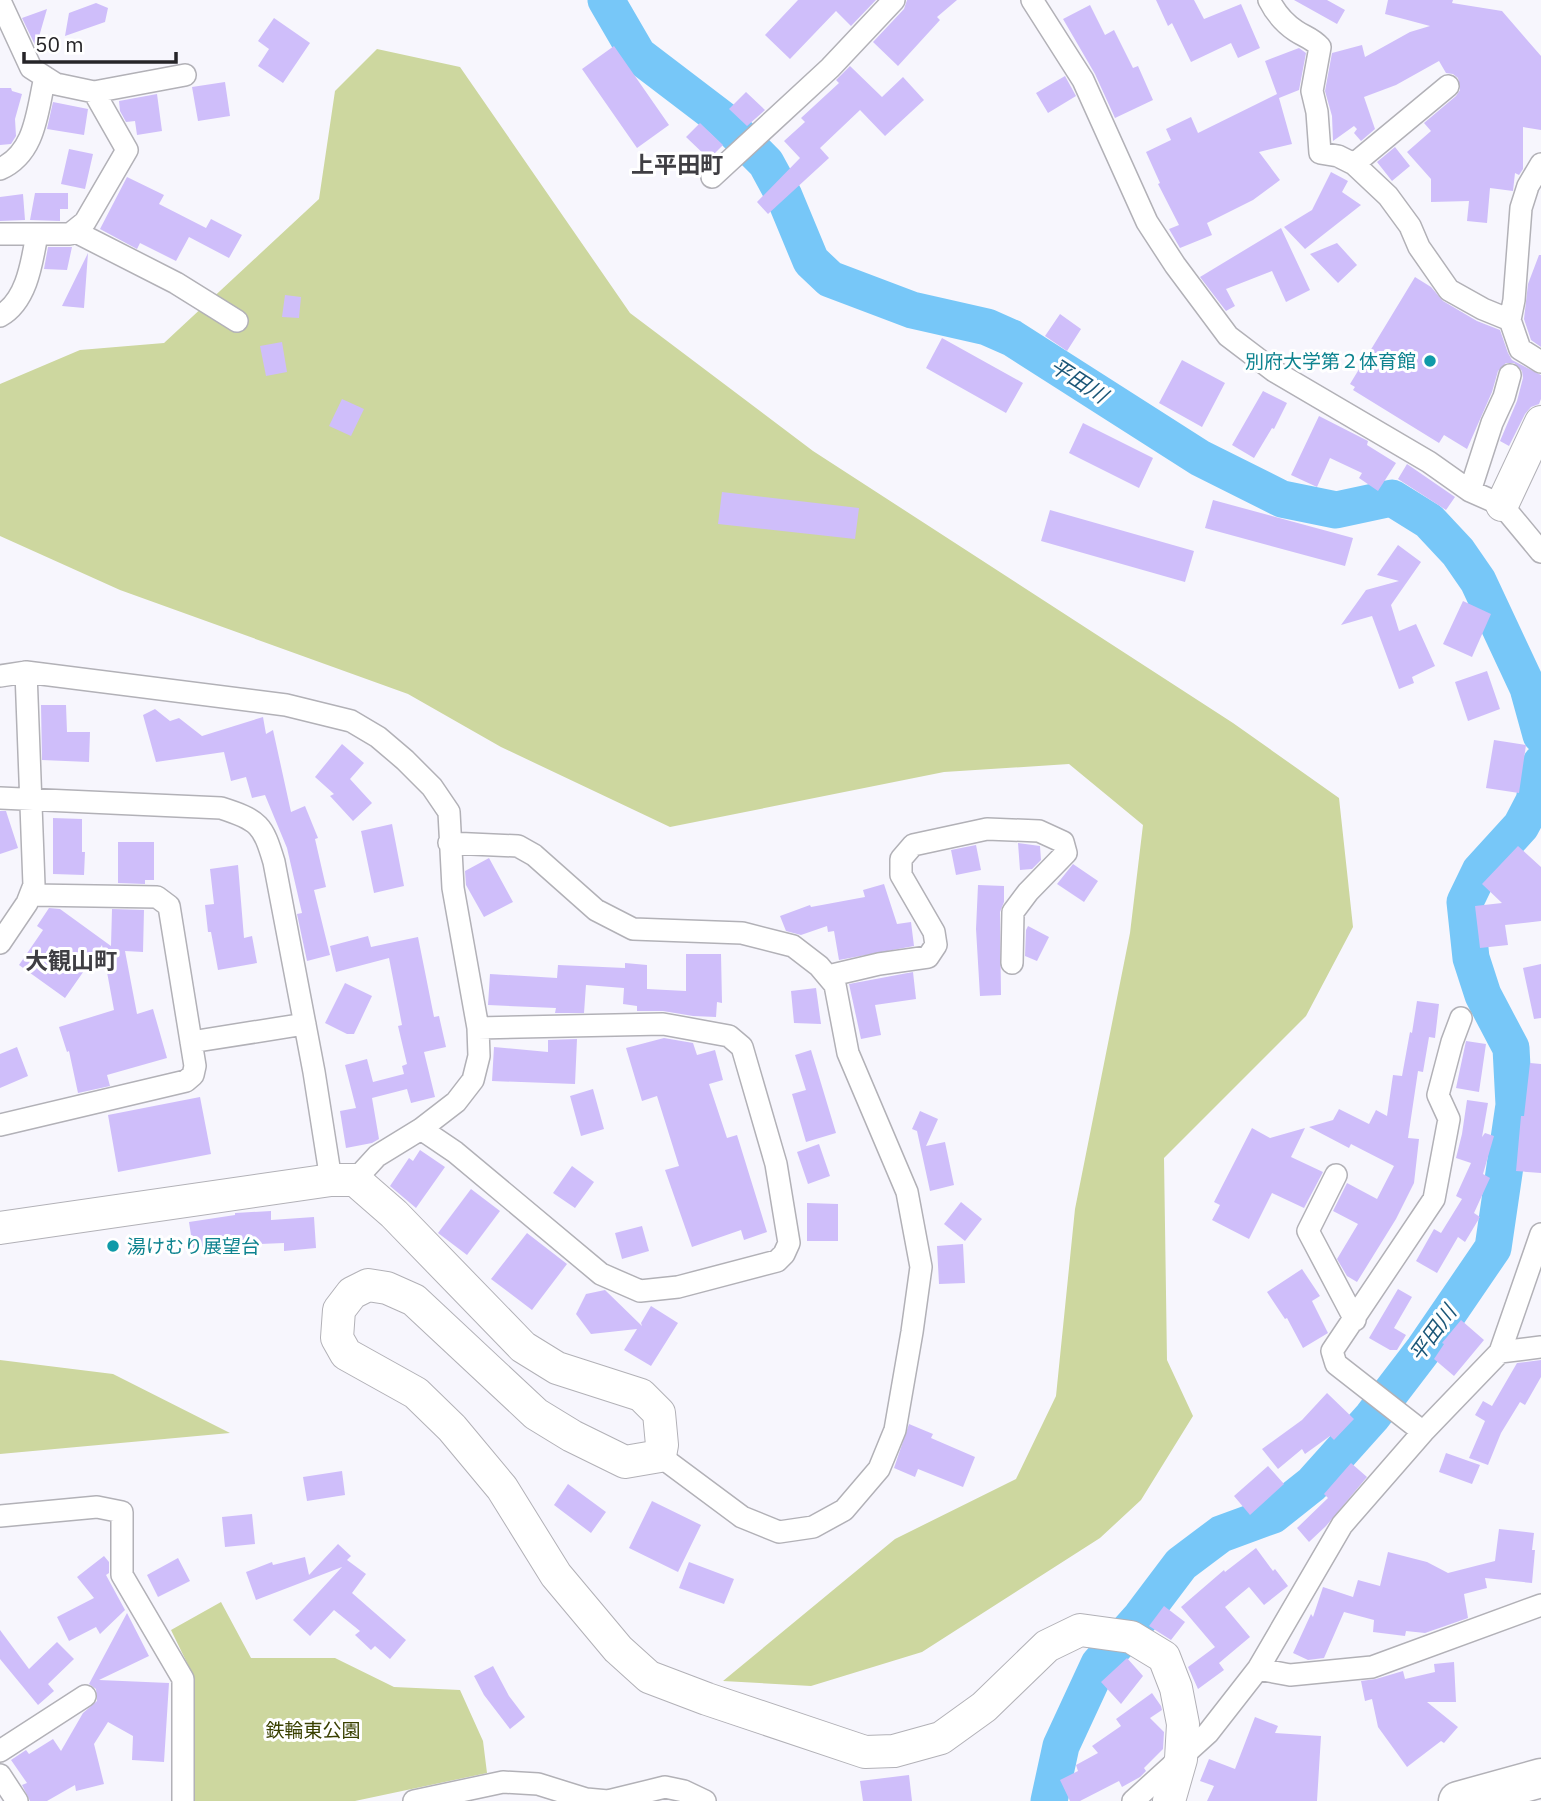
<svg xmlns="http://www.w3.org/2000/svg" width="1541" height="1801" font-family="'IBM Plex Sans','Noto Sans JP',sans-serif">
<rect width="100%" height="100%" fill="#f7f6fd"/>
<path fill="#cdd79f" d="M377,49L460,67L630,313L813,451L1233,723L1339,798L1353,927L1306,1016L1164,1158L1167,1360L1193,1416L1141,1500L1100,1538L922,1652L811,1686L723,1681L895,1539L1016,1479L1056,1396L1075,1209L1130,933L1143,825L1069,764L944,772L670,827L501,747L408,694L120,590L0,536V384L80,350L164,343L319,199L335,91Z
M0,1360L113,1374L230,1433L0,1454Z
M221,1602L251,1658H335L394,1687L460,1690L483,1741L487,1773L355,1801H185L190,1669L171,1630Z"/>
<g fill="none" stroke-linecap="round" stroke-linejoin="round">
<path stroke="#77c7f8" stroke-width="37" d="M606,0L638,55L722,119L766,163L784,196L811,261L830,279L912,310L987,327L1012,338L1200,458L1282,499L1336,510L1392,498L1429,521L1458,552L1478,581L1528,688L1541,735
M1049,1801L1061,1746L1099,1664L1141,1617L1181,1564L1221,1534L1273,1515L1312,1484L1372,1417L1424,1349L1493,1248L1514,1105L1511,1048L1483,995L1471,958L1465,902L1480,871L1521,826L1534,801L1541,763"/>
</g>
<path fill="#cfbefa" d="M798,0H876L851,26L836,11L790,59L765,35Z
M907,0H957L937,17L940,20L898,66L873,42L904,9Z
M1156,0H1194L1204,19L1241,4L1260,48L1238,58L1231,43L1191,62L1172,23L1168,26Z
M1294,0H1327L1345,10L1337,24Z
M1388,0H1453L1452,3L1502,11L1541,56V130L1523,127V169L1519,175L1515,173L1513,191L1490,188L1487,223L1467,221L1469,201L1431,202V179L1407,152L1431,131L1424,123L1456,96L1460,90L1458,78L1453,74L1446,73L1439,61L1396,85L1364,97L1375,129L1361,141L1354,133L1357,129L1354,126L1333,141L1332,116L1325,91L1332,53L1362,45L1365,57L1410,32L1430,26L1385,14Z
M96,3L108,8L105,22L65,36L69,13Z
M1090,5L1105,35L1114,30L1133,68L1138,66L1153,100L1115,118L1095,74L1063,19Z
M47,9L36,47L22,18Z
M274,18L310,43L283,83L258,66L269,49L258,41Z
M614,46L669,125L637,148L582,69Z
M1299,48L1306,53L1299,90L1279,98L1292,144L1259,152L1280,180L1253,200L1207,223L1212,235L1180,248L1169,229L1179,225L1158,184L1160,183L1146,152L1171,140L1166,129L1191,117L1198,133L1277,94L1265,61Z
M850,66L882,97L903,77L924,100L885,136L860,110L820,148L829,158L768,214L757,202L800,158L784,141L805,122L801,118L839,83L836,80Z
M1065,76L1076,96L1048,113L1036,93Z
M225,82L230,116L198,121L192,87Z
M0,88H11L12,91L22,94L15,119L16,136L11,144L0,145Z
M746,92L765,110L747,126L729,109Z
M157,94L162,131L137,135L135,121L126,122L120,111L119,101Z
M53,102L88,109L84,135L47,129Z
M700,123L723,145L709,159L686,137Z
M1395,147L1410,166L1392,181L1377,162Z
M69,149L93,154L85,189L61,184Z
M1331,172L1348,181L1342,192L1361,205L1305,249L1284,227L1312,210Z
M127,177L164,195L159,204L206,228L211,219L242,235L229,258L189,237L176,261L140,243L137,249L100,229Z
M35,193H68V209H60V221L30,220Z
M23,194L25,220L0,221V197Z
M1281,228L1310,290L1286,302L1272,271L1226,289L1235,306L1226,311L1200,277Z
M1337,243L1357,265L1338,283L1310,254Z
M48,247H72L67,270L44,269Z
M88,253L84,308L62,306Z
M1539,255H1541V347L1531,340L1524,319L1528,284Z
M1415,277L1431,287L1443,301L1477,321L1500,330L1508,353L1512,360L1541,375V399L1539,404L1531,407L1525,414L1509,446L1500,441L1517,401L1523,378L1522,371L1514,363H1506L1498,371L1492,392L1467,449L1444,435L1439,443L1353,390L1355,387L1350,384Z
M285,295L301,297L299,318L282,317Z
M1060,314L1081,329L1067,351L1045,336Z
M942,338L1023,383L1006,413L926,368Z
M282,342L287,372L266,376L260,346Z
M1182,360L1225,383L1202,427L1159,403Z
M1263,391L1287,403L1274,429L1272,428L1254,458L1232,445Z
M342,399L364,409L351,436L329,426Z
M1319,416L1368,441L1367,445L1396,463L1378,491L1359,478L1362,473L1330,458L1317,487L1291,475Z
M1083,423L1153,458L1139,488L1069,453Z
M1407,464L1455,497L1446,510L1398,479Z
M722,492L859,508L855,539L718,524Z
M1213,500L1353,538L1345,566L1205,528Z
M1050,510L1194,551L1185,582L1041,541Z
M1398,545L1421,562L1391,605L1399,631L1416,624L1435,666L1412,677L1414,683L1399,689L1372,616L1341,625L1366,590L1399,581L1377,575Z
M1463,601L1491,614L1472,657L1443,644Z
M1487,671L1500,709L1468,721L1455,682Z
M41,705H66L67,732H90L89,762L42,760Z
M155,709L170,721L179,718L202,736L263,717L266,734L273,730L291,812L305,806L318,838L315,839L326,887L314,890L330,955L307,961L297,914L302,913L287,848L265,795L252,798L246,777L231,781L224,752L156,762L143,715Z
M1494,740L1526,745L1519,793L1486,788Z
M342,744L364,763L350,779L372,803L353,821L330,796L334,794L315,777Z
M0,811H6L18,848L0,854Z
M53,818L82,819V852H85L84,875L53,874Z
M392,824L404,886L374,893L361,831Z
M118,842H154V880H145V884L118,883Z
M1018,843L1040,846L1041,860L1032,869L1020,870Z
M976,845L981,870L956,875L951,850Z
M1518,846L1541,867V921L1505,925L1508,945L1480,948L1475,906L1502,903L1482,884Z
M489,858L513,902L484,917L466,885L465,871Z
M1073,864L1098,881L1084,902L1057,884Z
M238,865L244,938L252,936L257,963L218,970L211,932H208L205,905L214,904L210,869Z
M884,884L897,924L911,922L914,946L839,960L834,931L828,932L827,926L801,935L786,931L780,916L810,905L811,907L865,897L863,890Z
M978,885L1004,886V902L1000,912L1001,995L980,996L976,929Z
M49,908L60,909L111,946L112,909L144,910L143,952L125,951L137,1014L153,1009L167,1058L107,1075L110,1086L78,1093L69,1051L67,1052L59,1027L114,1010L102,945L65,998L19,965L43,930L37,926Z
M1028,926L1049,937L1037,961L1025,956L1026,930Z
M368,936L371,947L418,937L434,1017L439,1016L446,1047L424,1052L435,1097L411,1103L407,1089L372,1098L379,1139L372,1143L346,1148L340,1111L356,1108L345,1065L367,1059L373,1082L404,1074L402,1066L407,1064L398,1026L402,1025L389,958L336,972L330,946Z
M686,954H721L722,1003L717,1002L716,1017L693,1016L663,1011H637V1006L623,1004L624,988L586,985L584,1013H555L556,1008L488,1005L490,974L557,978L558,965L625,968V963L647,965V989L686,991Z
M1541,964V1018L1534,1019L1523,968Z
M913,972L916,999L875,1005L881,1035L861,1039L849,984Z
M345,983L372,996L354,1034H347L325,1023Z
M816,988L821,1024L794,1023L791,991Z
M1417,1001L1439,1004L1435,1038L1429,1037L1423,1072L1418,1071L1408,1138L1419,1139L1414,1183L1396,1219L1357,1282L1347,1276L1337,1259L1358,1224L1333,1211L1347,1183L1377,1199L1394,1166L1351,1144L1349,1148L1309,1127L1333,1120L1339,1109L1369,1124L1376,1110L1387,1116L1393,1075L1402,1076L1410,1032L1412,1033Z
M664,1038L693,1043L697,1055L715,1050L723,1080L709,1084L727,1138L737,1135L767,1232L744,1240L741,1230L692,1247L665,1170L679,1166L657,1096L642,1101L626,1048Z
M577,1039L575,1084L492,1081L494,1047L548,1052V1040Z
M1466,1041L1486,1044L1479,1092L1456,1088Z
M17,1047L28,1076L0,1088V1054Z
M811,1050L836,1133L806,1142L792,1094L806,1090L795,1055Z
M1530,1063L1541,1064V1173L1516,1171L1521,1116H1524Z
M593,1089L604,1129L581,1136L570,1096Z
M200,1097L211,1154L118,1172L108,1115Z
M1467,1100L1488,1103L1482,1137L1485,1133L1494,1136L1483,1174L1490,1178L1474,1213L1480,1217L1465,1242L1458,1237L1437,1273L1416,1261L1434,1229L1441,1233L1462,1199L1456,1196L1471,1163L1456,1158L1462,1134Z
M920,1111L938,1119L926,1146L945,1142L954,1185L930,1191L917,1131L912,1129Z
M1252,1128L1270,1138L1305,1128L1291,1157L1323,1172L1304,1208L1272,1193L1249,1239L1212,1220L1220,1205L1214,1202Z
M819,1144L830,1176L808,1184L797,1152Z
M420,1150L445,1167L416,1208L390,1186L409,1158L413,1161Z
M572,1166L594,1182L575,1208L553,1193Z
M471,1189L500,1211L467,1255L438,1233Z
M961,1202L982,1219L965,1241L944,1224Z
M807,1203L838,1204V1241H807Z
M271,1211V1220L314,1217L316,1248L284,1251V1243L236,1245V1242L193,1248L189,1222L235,1215V1213Z
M642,1226L649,1251L622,1259L615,1233Z
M527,1233L567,1264L532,1310L491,1279Z
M963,1244L965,1283L939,1284L937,1246Z
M1302,1269L1320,1296L1312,1301L1328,1333L1303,1348L1287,1318L1285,1319L1267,1292Z
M1398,1289L1412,1297L1394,1328L1406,1335L1397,1350H1390L1369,1338Z
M605,1290L642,1326L641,1323L651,1306L678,1323L651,1366L624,1350L637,1329L591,1334L576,1314L586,1294Z
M1461,1320L1484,1340L1454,1376L1434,1359L1444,1344L1442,1343Z
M1541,1360V1377L1525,1405L1520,1402L1501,1433L1488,1465L1469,1458L1485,1421L1475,1415L1483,1401L1492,1406L1517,1363Z
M1327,1393L1354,1419L1334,1440L1330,1436L1305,1454L1302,1449L1278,1469L1262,1449L1302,1420Z
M909,1424L933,1434L931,1438L975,1457L963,1487L918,1469L915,1477L894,1468Z
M1446,1453L1480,1465L1472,1484L1439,1472Z
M1351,1463L1367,1477L1326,1526L1309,1542L1297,1528L1328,1498L1324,1494Z
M1268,1466L1284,1484L1250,1515L1234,1496Z
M342,1471L345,1495L307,1501L303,1477Z
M568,1484L606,1512L591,1533L554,1505Z
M652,1501L701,1525L678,1572L629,1548Z
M252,1514L255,1544L225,1547L222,1517Z
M1499,1529L1534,1533L1532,1550H1535L1532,1583L1485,1578L1487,1588L1464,1594L1468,1618L1425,1633L1406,1631L1405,1636L1373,1632L1374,1620L1344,1612L1324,1658L1308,1660L1293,1653L1311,1614L1313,1617L1323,1587L1353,1597L1358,1580L1380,1586L1388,1552L1427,1562L1448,1573L1495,1561Z
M338,1544L351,1556L347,1560L366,1574L352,1593L406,1640L390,1659L375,1646L371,1650L355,1635L360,1631L334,1610L310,1636L293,1620L342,1567L256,1600L246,1572L272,1562L273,1565L305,1557L309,1575Z
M1256,1548L1273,1571L1275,1569L1288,1586L1264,1605L1249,1587L1225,1607L1250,1637L1219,1663L1224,1670L1198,1689L1188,1667L1215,1647L1181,1607L1224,1570L1225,1572Z
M104,1556L109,1562V1573L106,1575L125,1610L100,1634L96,1627L69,1641L57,1617L94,1598L77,1577Z
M178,1558L190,1581L158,1597L147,1575Z
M689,1562L734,1579L724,1604L679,1588Z
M1164,1606L1185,1622L1171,1640L1149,1626Z
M127,1613L149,1656L99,1680L169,1683L164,1762L132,1760L133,1736L108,1722L94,1744L104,1784L76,1791L75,1785L47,1801H30L22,1785L27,1783L11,1760L26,1750L29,1754L53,1739L61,1751L83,1713L97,1701L96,1689L89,1684Z
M0,1630L29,1669L57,1642L74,1659L48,1684L54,1691L38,1705L0,1659Z
M1127,1658L1143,1676L1121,1704L1101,1682Z
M1454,1662L1456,1702H1427L1458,1727L1444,1743L1441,1741L1407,1767L1378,1727L1372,1699L1365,1701L1361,1681L1376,1679L1403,1671L1405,1679L1435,1672L1434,1664Z
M493,1666L509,1696L525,1717L510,1729L484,1695L474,1676Z
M1152,1693L1161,1706L1162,1710L1150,1718L1164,1732L1163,1749L1144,1768L1146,1771L1140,1777L1122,1787L1119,1781L1080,1801H1070L1060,1780L1078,1771L1076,1765L1098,1753L1092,1746L1121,1726L1116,1719Z
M1255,1717L1278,1726L1275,1733L1321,1736L1317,1801H1207L1214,1786L1200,1781L1209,1759L1235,1769Z
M909,1775L912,1801H863L860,1781Z"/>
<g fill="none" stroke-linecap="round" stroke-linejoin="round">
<g stroke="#b2b1b7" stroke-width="24">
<path id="street" d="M1032,0L1083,80L1147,222L1175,265L1228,336L1274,371L1429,462L1470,491L1502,505L1541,552
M1269,0C1275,12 1284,23 1296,31C1305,37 1312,38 1320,47L1312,91L1317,112L1320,153L1338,156L1354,164L1388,196L1410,226L1419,247L1449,290L1483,309L1510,320
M0,1L31,68L56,84L94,92L185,75
M1354,164L1448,86
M1541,164L1528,186L1521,208L1514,300L1510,320L1520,349L1541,362
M0,169C36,153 37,111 45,77
M712,177L830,68L894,0
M74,231L176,283L237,321
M0,234H70L85,222L127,150L94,92
M0,316C27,301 32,262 37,234
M1470,491L1492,423L1504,397L1510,375
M0,676L26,672L286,705L351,721L378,737L405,760L432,787L449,812L453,888L478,1028L479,1056L473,1080L456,1102L421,1129L377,1156L355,1180
M0,798L221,808C259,820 263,825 274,862L314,1072L331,1180
M449,843L518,846L534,855L596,910L633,929L742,933L793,946L819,966L835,985L848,1053L907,1192L921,1267L912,1332L895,1430L879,1469L844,1510L813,1527L779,1532L742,1517L660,1456
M0,943L27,903L34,885L26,672
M828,976L879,964L928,957L936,945L934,932L901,875V859L913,845L987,829L1039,831L1063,842L1066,853L1028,892L1013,912L1012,963
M191,1042L305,1024
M0,1125L186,1081L193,1075L195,1066L169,906L157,897L33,895
M421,1129L455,1152L601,1274L640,1291L678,1287L777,1261L784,1254L789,1243L776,1164L742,1047L729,1036L663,1024L478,1028
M1336,1175L1308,1231L1355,1320
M1500,1352L1541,1347
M1423,1432L1336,1364L1332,1351L1434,1199L1449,1119L1438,1095L1452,1042L1461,1018
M0,1516L97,1507L122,1512V1575L183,1679V1801
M1258,1669L1290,1675L1372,1667L1541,1605
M0,1751L85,1696
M0,1775L17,1801
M414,1801L503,1782L538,1784L586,1799L608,1801L665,1787L684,1791L705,1801
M1133,1801L1208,1733L1258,1669L1342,1525L1423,1432L1500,1352L1541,1234"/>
</g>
<g stroke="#b2b1b7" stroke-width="34">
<path id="secondary" d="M1502,505L1541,422
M0,1228L331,1180H355L394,1214L523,1347L557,1368L641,1395L659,1413L662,1445L660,1456L625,1462L572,1436L536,1414L414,1300L387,1288L368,1285L352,1293L339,1310L337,1338L346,1354L416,1393L452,1428L502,1488L556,1575L618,1649L649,1677L707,1699L865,1752L894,1751L941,1738L984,1707L1047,1646L1080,1630L1131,1637L1164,1657L1176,1688L1183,1724L1181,1759L1169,1801"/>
</g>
<g stroke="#b2b1b7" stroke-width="41">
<path id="highway" d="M1458,1801L1541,1778"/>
</g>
<use href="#street" stroke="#fff" stroke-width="21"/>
<use href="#secondary" stroke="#fff" stroke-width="32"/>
<use href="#highway" stroke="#fff" stroke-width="38"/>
</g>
<g fill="#0f9aa8" stroke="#fff" stroke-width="2.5">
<circle cx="1430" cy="361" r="7"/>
<circle cx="113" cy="1246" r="7"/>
</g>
<g text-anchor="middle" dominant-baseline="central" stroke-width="6" stroke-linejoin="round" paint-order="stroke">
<g font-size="19" fill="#0d838f" stroke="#fff" text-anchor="end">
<text x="1416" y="361">別府大学第２体育館</text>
<text x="127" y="1246" text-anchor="start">湯けむり展望台</text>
</g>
<g font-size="19" fill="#394000" stroke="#fff">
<text x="313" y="1730">鉄輪東公園</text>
</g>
<g font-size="21" font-style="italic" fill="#1b5778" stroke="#fff">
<text transform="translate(1079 380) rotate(33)">平田川</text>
<text transform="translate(1432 1333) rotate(-54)">平田川</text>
</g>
<g font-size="23" font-weight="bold" fill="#3f3e43" stroke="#fff">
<text x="677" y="164">上平田町</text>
<text x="71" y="960">大観山町</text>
</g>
</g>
<path d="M24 52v10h152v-10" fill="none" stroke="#262528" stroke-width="3.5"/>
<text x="35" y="52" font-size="21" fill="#262528" stroke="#ffffff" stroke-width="5" paint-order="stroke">50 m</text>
</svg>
